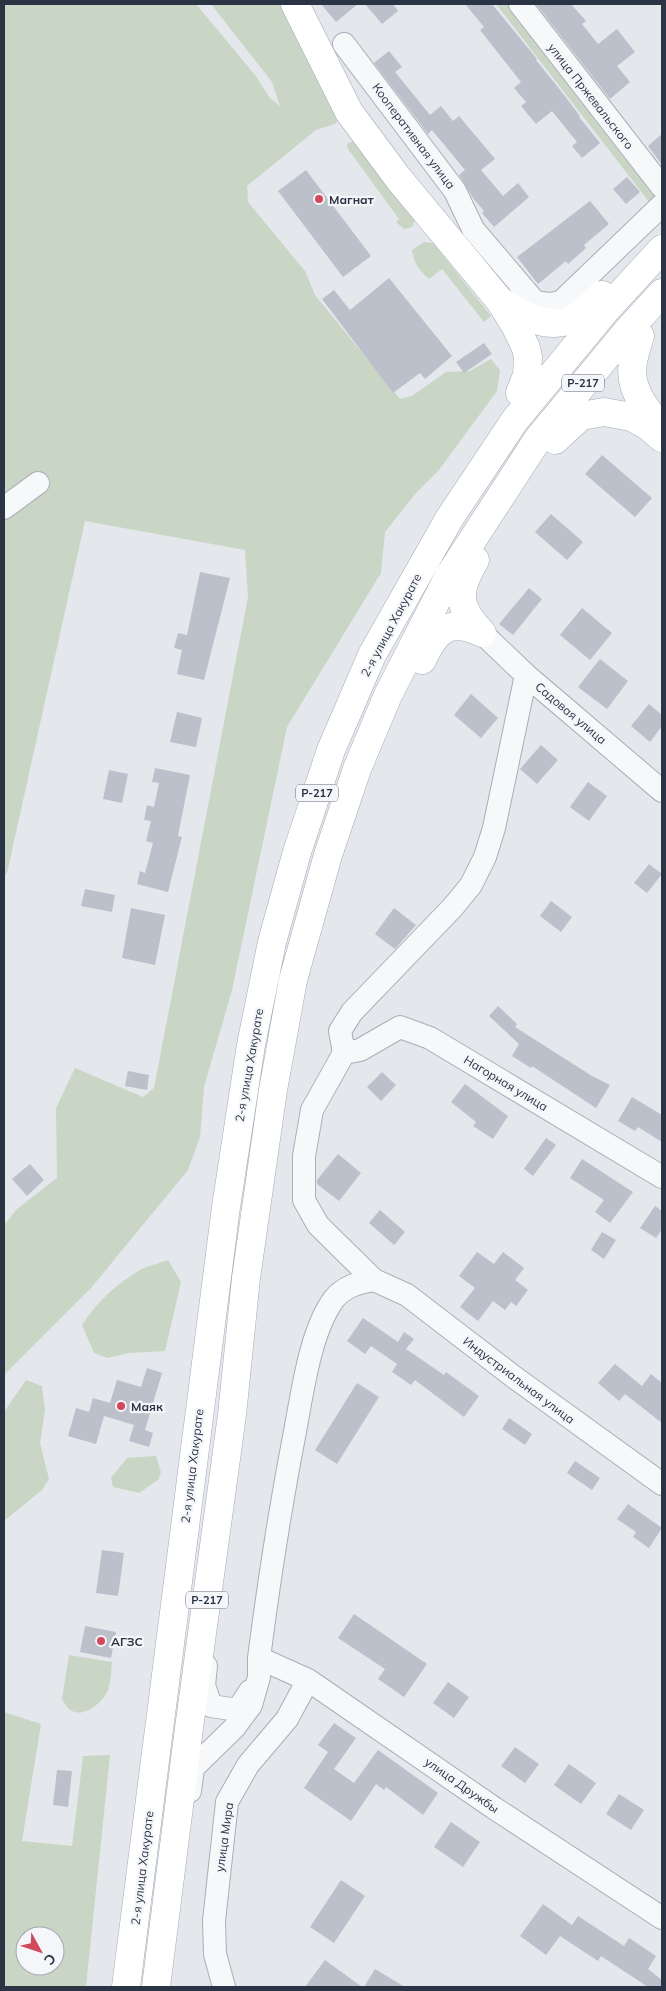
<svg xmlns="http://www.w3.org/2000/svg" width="666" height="1991" font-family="Mulish,sans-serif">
<rect width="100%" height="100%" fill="#e4e7ec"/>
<path fill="#c9d6c5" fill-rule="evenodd" d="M4,4H196L255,75L270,98L280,106L272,82L211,4H286L339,119L335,124L316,130L247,186L248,202L305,271L315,295L400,399L412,396L446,372L470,371L491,359L500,370L497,391L439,470L415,494L385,532L381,573L287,727L232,990L204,1087L200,1137L188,1170L91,1288L4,1375V1225L17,1209L57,1178L56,1108L75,1068L143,1097L154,1088L248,597L245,550L85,521L7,873L4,876Z
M496,4H519L660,188L653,207Z
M353,141L413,212L415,219L412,227L404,229L396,222L399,219L348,149L347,144Z
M424,242L433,243L491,316L484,322L442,269L429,279C419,270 414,264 412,250Z
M168,1260L181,1282L165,1351L129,1353L107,1358L94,1353L82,1325C97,1302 118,1282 142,1269C150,1265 160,1263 168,1260Z
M26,1380L42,1386L45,1410L40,1443L49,1479L42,1490L4,1521V1412Z
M156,1456L161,1472L158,1480L139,1493L113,1487L111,1478L127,1458Z
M69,1655L112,1662C111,1671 111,1682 108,1690C103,1703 82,1720 69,1709C66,1706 64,1702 62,1699Z
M4,1712L41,1724L22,1841L72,1846L83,1756L110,1755L86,1987H4ZM25,1936H55V1966H25Z"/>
<path fill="#bbc0ca" d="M321,4H358L336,22Z
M365,4H393L398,11L382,24Z
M465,4H492L537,59L536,60L561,91L580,116L579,117L600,143L582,158L572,146L577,142L552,111L536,124L521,106L526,102L514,88L521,82L480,30L484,27Z
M536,4H571L586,21L582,24L598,44L617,29L635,52L617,66L630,82L610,99Z
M389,51L402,67L395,72L430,115L441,106L453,121L459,116L495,159L481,170L503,196L518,183L529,197L494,227L482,213L484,211L473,198L459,175L465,170L432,130L428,134L374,63Z
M662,134V165L648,146Z
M306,170L371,256L343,277L278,191Z
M627,177L640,192L626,204L613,189Z
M590,201L609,224L584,245L586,248L568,264L566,261L538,284L517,257Z
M389,278L452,356L425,379L420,373L393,393L322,299L334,290L350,310Z
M484,343L492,354L464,373L456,362Z
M602,455L652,498L635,517L585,474Z
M551,514L583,542L567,560L535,532Z
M200,572L230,578L204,680L177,674L182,650L174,648L178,633L187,635Z
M529,588L542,599L513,635L499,624Z
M582,608L612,633L590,660L560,635Z
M600,659L628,681L607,709L578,687Z
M471,694L498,718L481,738L454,715Z
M649,704L662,715V726L650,742L631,726Z
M177,712L202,718L196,747L170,742Z
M541,745L558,760L537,784L520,769Z
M155,768L190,775L178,836L182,837L168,892L137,884L140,871L145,873L153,843L146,841L151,821L144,820L147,805L154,807L159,783L152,782Z
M109,770L128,774L122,803L103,799Z
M588,782L607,796L589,821L570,807Z
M649,864L662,874L647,893L634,883Z
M85,889L115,895L112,912L81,906Z
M551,901L572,917L561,932L540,916Z
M131,908L165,915L155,965L122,958Z
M394,908L416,925L395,949L375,934Z
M498,1006L517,1024L515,1027L592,1076L610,1085L596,1108L532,1066L531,1068L512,1056L519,1044L489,1016Z
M128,1071L149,1075L147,1090L125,1086Z
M382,1072L396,1085L381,1101L367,1087Z
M465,1084L508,1116L493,1139L473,1126L476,1122L451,1102Z
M632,1097L662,1115V1142L638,1127L635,1131L618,1121Z
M546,1138L556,1145L533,1176L524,1169Z
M338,1154L361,1173L339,1201L317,1184V1180Z
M582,1159L633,1192L610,1223L595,1212L604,1200L570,1178Z
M30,1164L44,1180L27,1196L12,1179Z
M655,1206L662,1211V1229L656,1238L640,1228Z
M380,1210L405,1232L394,1245L369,1223Z
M602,1232L616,1240L604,1259L591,1250Z
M477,1252L494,1264L503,1252L524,1268L515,1280L528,1290L516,1306L511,1302L505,1310L493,1301L478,1321L460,1307L475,1288L459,1276Z
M363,1318L398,1342L404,1332L414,1339L406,1349L444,1375L446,1372L479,1396L464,1417L415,1380L411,1385L392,1372L397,1364L371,1346L365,1354L347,1341Z
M615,1364L642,1386L651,1374L662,1383V1423L625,1394L619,1401L598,1383Z
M147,1368L162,1373L145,1430L153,1433L149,1447L129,1441L134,1425L104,1416L96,1444L68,1436L76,1408L89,1412L93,1398L110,1403L117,1380L141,1387Z
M357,1383L379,1397L337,1464L315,1450Z
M509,1418L532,1434L525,1445L502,1429Z
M575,1461L600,1478L592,1490L567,1473Z
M628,1504L662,1528L649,1548L633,1537L636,1532L617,1519Z
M102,1550L124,1553L118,1596L96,1593Z
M354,1614L427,1664L404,1697L378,1679L385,1669L338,1638Z
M85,1626L116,1632L111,1658L80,1652Z
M448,1682L469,1697L454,1718L433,1703Z
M334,1723L356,1738L334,1769L354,1783L378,1750L438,1793L423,1815L386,1787L384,1790L376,1784L351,1821L304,1788L328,1752L318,1745Z
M515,1747L539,1764L525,1783L501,1766Z
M569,1764L596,1783L581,1804L554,1785Z
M57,1770L72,1771L68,1807L53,1805Z
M619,1794L644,1810L631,1830L606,1814Z
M451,1822L480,1842L463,1867L434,1847Z
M341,1880L365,1896L334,1943L310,1927Z
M543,1904L572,1925L578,1916L624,1946L629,1938L656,1956L648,1969L662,1980V1987H648L601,1956L598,1961L560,1936L546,1955L520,1936Z
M325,1960L362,1987H305Z
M375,1969L405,1987H364Z"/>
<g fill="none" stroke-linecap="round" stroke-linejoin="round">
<g stroke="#a9aeb7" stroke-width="24">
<path id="minor" d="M520,4L662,187
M344,44L455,191L473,229L535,302L549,304L561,302L662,205
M4,508L38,483
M482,633L526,675L662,791
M344,1053L360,1050L400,1027L430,1038L662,1177
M374,1280L407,1295L514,1377L662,1484
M259,1658L308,1680L494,1808L662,1918
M206,1666L204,1685L211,1706L231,1709L239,1708L250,1691
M190,1791L193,1768L234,1728L251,1705L259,1677V1658C269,1580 281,1503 296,1426C303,1388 311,1330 334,1299C345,1286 358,1283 374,1280L318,1225L304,1200V1156L312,1110L344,1053L340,1031L352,1012L453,907L471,885L485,857L494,828L526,675
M224,1987L215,1954L214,1921L227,1802L248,1765L287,1719L308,1680"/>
</g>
<g stroke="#a3abb8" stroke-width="29">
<path id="major" d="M295,4L349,112L398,178L500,301L515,325L526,348L528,357L527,375L520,393
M502,302C523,316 548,331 575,318C584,313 594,302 602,295
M640,336C631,363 627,379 643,404C649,413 656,420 661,430
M555,440L581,416L604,412L631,417L648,426L662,438
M422,660C436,630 449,617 482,633C456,606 457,591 475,560
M126,1987L226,1207L251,1045L272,942L297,852L331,750L372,655L449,519L515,420L605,311L662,249
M156,1987L189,1728L232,1415L246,1278L273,1090L293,980L328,855L357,769L388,695L449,576L538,439L629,329L662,293"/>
</g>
<use href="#minor" stroke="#f7f8fa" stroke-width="22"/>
<use href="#major" stroke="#fff" stroke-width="28"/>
</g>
<g fill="#d1495b" stroke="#f4f6f9" stroke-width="2">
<circle cx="319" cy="199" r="5"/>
<circle cx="121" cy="1406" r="5"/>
<circle cx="101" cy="1641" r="5"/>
</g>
<g text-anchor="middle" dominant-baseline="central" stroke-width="4.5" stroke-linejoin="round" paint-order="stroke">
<g fill="#f4f6f9" stroke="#676e7b" stroke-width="1">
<rect x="562" y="374.5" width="42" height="17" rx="4"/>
<rect x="296" y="784.5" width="42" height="17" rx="4"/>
<rect x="186" y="1591.5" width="42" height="17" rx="4"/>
</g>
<g font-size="11" font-weight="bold" fill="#2b3445">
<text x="583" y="383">Р-217</text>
<text x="317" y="793">Р-217</text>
<text x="207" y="1600">Р-217</text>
</g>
<g font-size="12" fill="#2b3445" stroke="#f4f6f9">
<text transform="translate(591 96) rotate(52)">улица Пржевальского</text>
<text transform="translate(414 136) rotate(53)">Кооперативная улица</text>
<text transform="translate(391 625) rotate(-62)">2-я улица Хакурате</text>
<text transform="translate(571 713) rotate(40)">Садовая улица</text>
<text transform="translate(249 1065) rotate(-80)">2-я улица Хакурате</text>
<text transform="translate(506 1083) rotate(31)">Нагорная улица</text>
<text transform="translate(519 1380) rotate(37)">Индустриальная улица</text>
<text transform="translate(192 1466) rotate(-83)">2-я улица Хакурате</text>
<text transform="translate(462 1785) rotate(35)">улица Дружбы</text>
<text transform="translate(224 1837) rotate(-82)">улица Мира</text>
<text transform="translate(142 1868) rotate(-83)">2-я улица Хакурате</text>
</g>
<g font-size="12" font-weight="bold" fill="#2b3445" stroke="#f4f6f9" text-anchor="start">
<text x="329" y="199">Магнат</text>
<text x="131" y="1406">Маяк</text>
<text x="111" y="1641">АГЗС</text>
</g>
</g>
<rect width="666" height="1991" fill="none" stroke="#2b3445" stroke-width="10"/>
<g transform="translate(40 1951) rotate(130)"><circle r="24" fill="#f4f6f9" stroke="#a4a8b1"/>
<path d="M0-4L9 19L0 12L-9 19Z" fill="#d1495b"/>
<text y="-8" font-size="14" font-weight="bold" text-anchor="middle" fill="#2b3445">С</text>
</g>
</svg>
